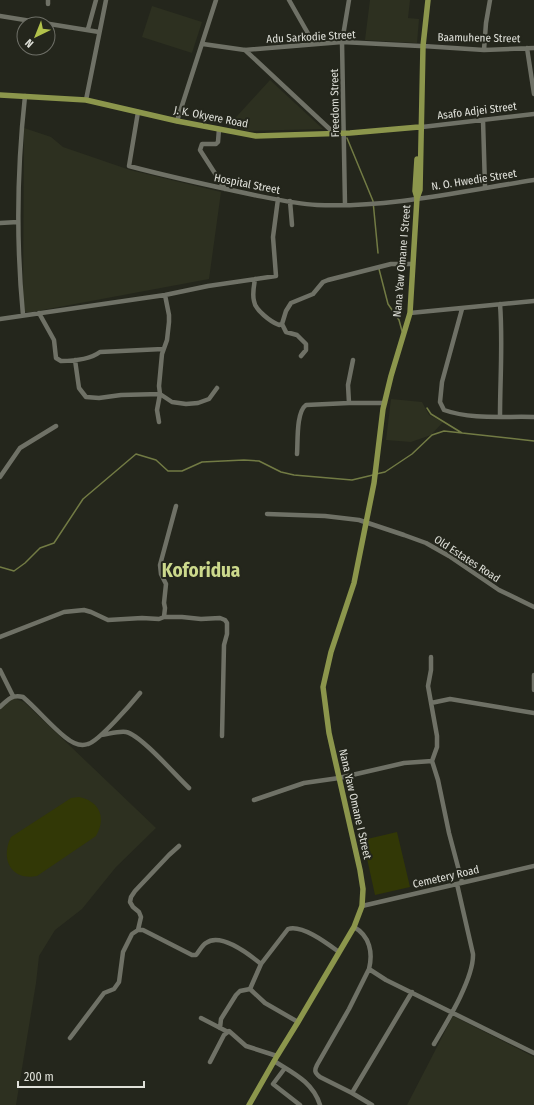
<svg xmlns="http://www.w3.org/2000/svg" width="534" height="1105" font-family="'Fira Sans Condensed',sans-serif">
<rect width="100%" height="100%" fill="#24261c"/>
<path fill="#2d3020" d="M370,0H410L408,18L419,19L417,43L365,40Z
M152,6L202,22L192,53L142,37Z
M270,80L323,129L248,131L228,126Z
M24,128L51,137L63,147L130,170L221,192L209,279L32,312H23Z
M391,399L422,402L429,415L443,422L431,435L411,442L386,440Z
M10,698H13L24,702L156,828L116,867L82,909L55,930L39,956L36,983L16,1105H0V710Z
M453,1016L534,1057V1105H407Z"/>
<path fill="#323806" d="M79,797C99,801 107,817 96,836L37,876C11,881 0,859 11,837L65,802L71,798Z
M397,832L410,887L375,895L363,840Z"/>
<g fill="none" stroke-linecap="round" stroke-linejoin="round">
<path stroke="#727b44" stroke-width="1.5" d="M347,138L373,201L378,253
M379,269L388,304L399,320L402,331
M427,408L431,414L462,433
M376,474L385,472L412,454L432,435L444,431L534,441
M0,567L14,571L25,563L40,548L54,543L83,499L136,454L156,460L168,471H182L202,462L244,460L259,461L281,472L294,475L352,480L373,475"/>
<path stroke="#6f7166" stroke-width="4.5" d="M289,0L314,44
M48,4V0
M0,16L99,32
M88,29L96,0
M203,44L245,50L342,42L420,46
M423,46L484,50L534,48
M527,48L534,94
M245,50L335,134
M484,50L486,23L490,0
M86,100L106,0
M138,112L129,166C170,177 212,186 254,195C274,199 296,204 317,205C389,208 463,191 534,180
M483,120L485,187
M177,121L216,0
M422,127L534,114
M219,129L218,142L216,144H202L200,150L225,189
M290,201L292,225
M345,205L342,42L349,0
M0,223L18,222
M255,279C254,286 252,294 254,301C255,310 271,322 279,325L282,324
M500,304C503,342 500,379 500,416
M462,309L442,382L440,402L444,410C472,420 505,416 534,417
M39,313L54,340L56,358L61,361C74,361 89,360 100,352L163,349
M410,313L534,301
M23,315C16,242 17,169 25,96
M0,319L165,295L208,286L276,276L273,237L278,199
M301,356L306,350V344L297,335L286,332L282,324L286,311L291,303L313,294L323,282L328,280L391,264H413
M75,360L79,388L86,397L99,398L121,395L160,394L172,402L186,404L198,403L209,399L217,388
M349,403L348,385L353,360
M159,422L157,410L160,394L159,386L162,354L167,340L169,322V315L165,295
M297,454C298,442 296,412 306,405L349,403H385
M0,477L20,448L56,426
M267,514L325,516L359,520L404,535L426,543L449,556L499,590L534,607
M164,617L165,608L164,603L166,584L161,574L160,565L176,506
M0,637L64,612L84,610L91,612L108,620L142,618L159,619L164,617H182L201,619L220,618L225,620L227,623V634L224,645L222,736
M431,657V670L428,686L437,736V747L432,761L438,780L449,833L462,882
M0,670L13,696
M534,675V690
M431,703L450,699L534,713
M0,707C7,700 12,694 23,697C38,710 50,725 65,737C71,742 80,747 88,744C99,741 131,704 140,693
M101,735C109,734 118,731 126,732C141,735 176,776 189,788
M254,800L304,783L339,778L404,763L432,761
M362,906L534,866
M354,927C370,936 373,953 369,969L386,980L534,1053
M138,930H143L192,955H196C199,952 202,945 206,943C221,932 250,955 261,964
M369,969L349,1009L317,1065C314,1071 315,1073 320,1077L352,1093L412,992
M201,1018L228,1032
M298,1022L265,1003L250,989L261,964L288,929C302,924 328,944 339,952
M220,1028L221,1019L236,995L240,991L250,989
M70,1038L104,993L114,989L119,982L123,952L132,934L138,930L141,917L139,912L133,907L130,902L131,897L135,891L169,855L179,846
M434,1044C447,1022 474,978 473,954L457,884
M274,1061C293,1073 313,1082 320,1105
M210,1062L224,1035L229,1031L246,1046L277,1056
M285,1068L273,1084L300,1105
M352,1093L372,1105"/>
<path stroke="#8c964c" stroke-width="5.5" d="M0,95L86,100L177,121L256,136L350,133L419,127
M417,159L415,191L417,198
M249,1105L277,1056L298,1022L354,927L362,906L363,889L360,870L329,733L323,687L331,652L354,583L374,483L383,409L391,376L410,313L417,198L420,190L423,46L428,0"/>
</g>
<g text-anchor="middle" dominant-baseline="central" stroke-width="4" stroke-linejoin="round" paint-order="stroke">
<g font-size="11" fill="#dfe0d9" stroke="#24261c">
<text transform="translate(311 37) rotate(-3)">Adu Sarkodie Street</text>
<text transform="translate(479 38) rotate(1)">Baamuhene Street</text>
<text transform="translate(335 103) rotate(-91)">Freedom Street</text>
<text transform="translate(477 111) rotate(-7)">Asafo Adjei Street</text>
<text transform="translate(211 117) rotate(11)">J. K. Okyere Road</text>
<text transform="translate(474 180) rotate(-9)">N. O. Hwedie Street</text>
<text transform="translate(247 184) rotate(11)">Hospital Street</text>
<text transform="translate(402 261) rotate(-85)">Nana Yaw Omane I Street</text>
<text transform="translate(467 559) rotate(33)">Old Estates Road</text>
<text transform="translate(355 804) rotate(77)">Nana Yaw Omane I Street</text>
<text transform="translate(446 877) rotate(-13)">Cemetery Road</text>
</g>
<g font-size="19" font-weight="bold" fill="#ccd98c" stroke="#24261c">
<text x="201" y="570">Koforidua</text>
</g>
</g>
<g transform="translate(36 36) rotate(223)"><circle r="19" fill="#24261c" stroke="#6f7068"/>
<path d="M0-3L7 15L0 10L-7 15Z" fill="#b2c24b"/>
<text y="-6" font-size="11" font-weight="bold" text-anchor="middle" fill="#dfe0d9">N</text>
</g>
<path d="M18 1081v6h126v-6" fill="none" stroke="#dfe0d9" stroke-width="2"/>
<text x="24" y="1081" font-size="12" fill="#dfe0d9" stroke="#24261c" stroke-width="3" paint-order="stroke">200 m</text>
</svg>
